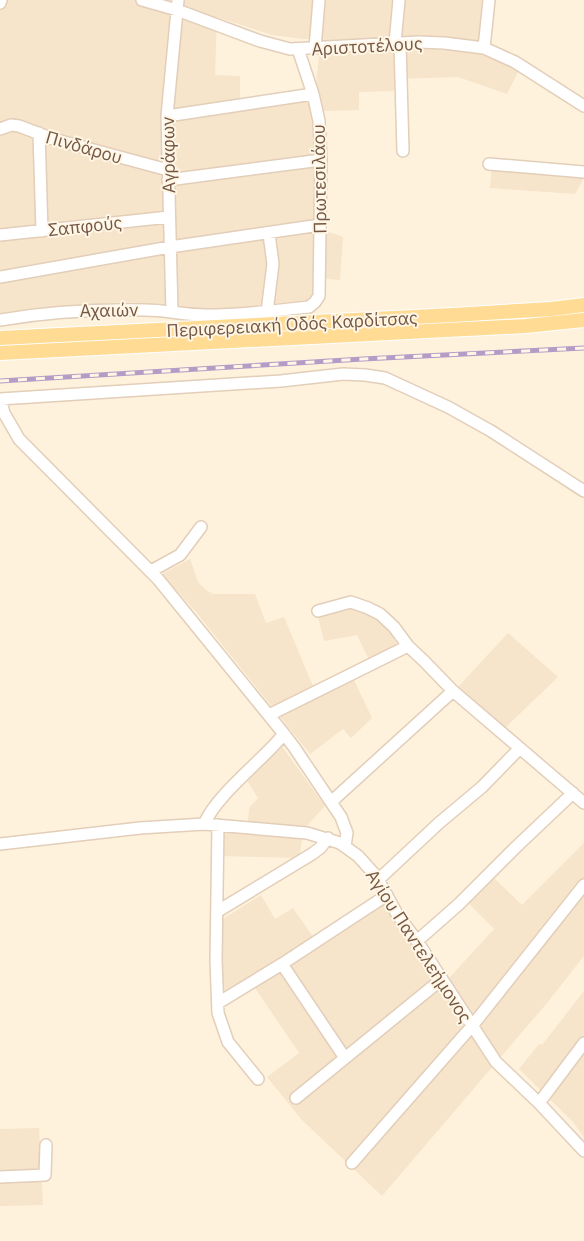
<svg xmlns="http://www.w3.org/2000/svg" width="584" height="1241" font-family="'IBM Plex Sans',sans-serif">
<rect width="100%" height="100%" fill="#fef2dd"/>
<path fill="#f6e4cb" d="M0,0H482L477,50L520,68L507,94L458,77L395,79L394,91L359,92V110L323,111L316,84L321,39H303L272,35L217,17L215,75L240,76V110L305,101H310L315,113L317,228L343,237L340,280L313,278V305L203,310L131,302L107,303L0,317Z
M492,167L584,174V178L575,194L490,188Z
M190,559L198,582L206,590L213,594H255L266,623L284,617L318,698L354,680L372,718L351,738L343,729L310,754L196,612L162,574Z
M357,608L385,622L398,647L369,660L357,635L324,641L318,617Z
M508,633L558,677L505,728L458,687Z
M281,745L325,806L304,829L299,858L220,856L221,832H247L249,808L258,798L246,779L275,753Z
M584,843V879L582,882L584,883V956L547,1003L382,1196L302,1120L267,1077L299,1053L249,979L222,996L221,920L261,895L275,919L293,908L320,947L384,905L440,988L494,929L467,902L493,877L522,905Z
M584,991V1137L573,1122L519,1069L539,1044L542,1045Z
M39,1128L43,1205L0,1206V1129Z"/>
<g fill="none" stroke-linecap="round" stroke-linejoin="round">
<g stroke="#e2ceb9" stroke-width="14">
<path id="minor" d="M142,0L177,10L260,41L290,49L419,42L444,43L484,48L515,62L584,106
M0,3L1,0
M395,43L399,0
M400,43L403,151
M315,48L319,0
M484,48L489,0
M167,116L313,94
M0,129L11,125L19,126L53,139L168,170
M39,133L42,231
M489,164L584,172
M168,180L321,160
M0,235L169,217
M0,277L170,247L320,225
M172,312L167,116L178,0
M267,312L273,264L269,234
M0,320C48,312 96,309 145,310C165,310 185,315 206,315C240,315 274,311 309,307L315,302L319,296L321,160L319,121L313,94L298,49
M0,399L281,381L343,374L365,375L385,378L448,407L491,431L584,491
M0,399L4,413L19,439L158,579L284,734L294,747L341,817L347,833L345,846
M151,571L180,555L201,527
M318,611L351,602L368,608L380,614L394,627L408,646L424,661L453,691L584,803
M269,715L408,646
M331,802L453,691
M204,824C219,792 261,762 284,734
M218,825L216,960L218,1013L228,1042L258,1079
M0,844L140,828L204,824L307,833L340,843L358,856L376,876L397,914L417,941L496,1062L539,1103L584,1151
M378,880L439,823L482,787L519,749
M218,911L312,854L320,848L328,838
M417,941L459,904L516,847L573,793
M282,964L345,1058
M218,1003L282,964L387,895
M296,1098L442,979
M539,1103L584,1043
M352,1163L472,1026L584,885
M0,1177L45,1175L46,1145"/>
</g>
<g stroke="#fff" stroke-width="16">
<path id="major" d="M0,338L453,315L551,309L584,305
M0,353L526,326L584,320"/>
</g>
<use href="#minor" stroke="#fff" stroke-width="11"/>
<use href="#major" stroke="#ffdb93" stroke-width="14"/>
<g stroke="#b59cc6" stroke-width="5">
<path id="rail" d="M0,381L363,359L584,348"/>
</g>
<use href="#rail" stroke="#fff6e5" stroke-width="3" stroke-dasharray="9" stroke-linecap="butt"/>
</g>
<g text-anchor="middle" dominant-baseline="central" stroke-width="4" stroke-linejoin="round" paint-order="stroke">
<g font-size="18" fill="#745744" stroke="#fff6e5">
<text transform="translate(367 46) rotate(-3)">Αριστοτέλους</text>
<text transform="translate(84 147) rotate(16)">Πινδάρου</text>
<text transform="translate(168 155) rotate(-91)">Αγράφων</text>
<text transform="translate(319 179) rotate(-91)">Πρωτεσιλάου</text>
<text transform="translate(85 226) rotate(-6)">Σαπφούς</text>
<text transform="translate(109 310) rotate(-1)">Αχαιών</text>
<text transform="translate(292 324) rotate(-3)">Περιφερειακή Οδός Καρδίτσας</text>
<text transform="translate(419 946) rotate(57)">Αγίου Παντελεήμονος</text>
</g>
</g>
</svg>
